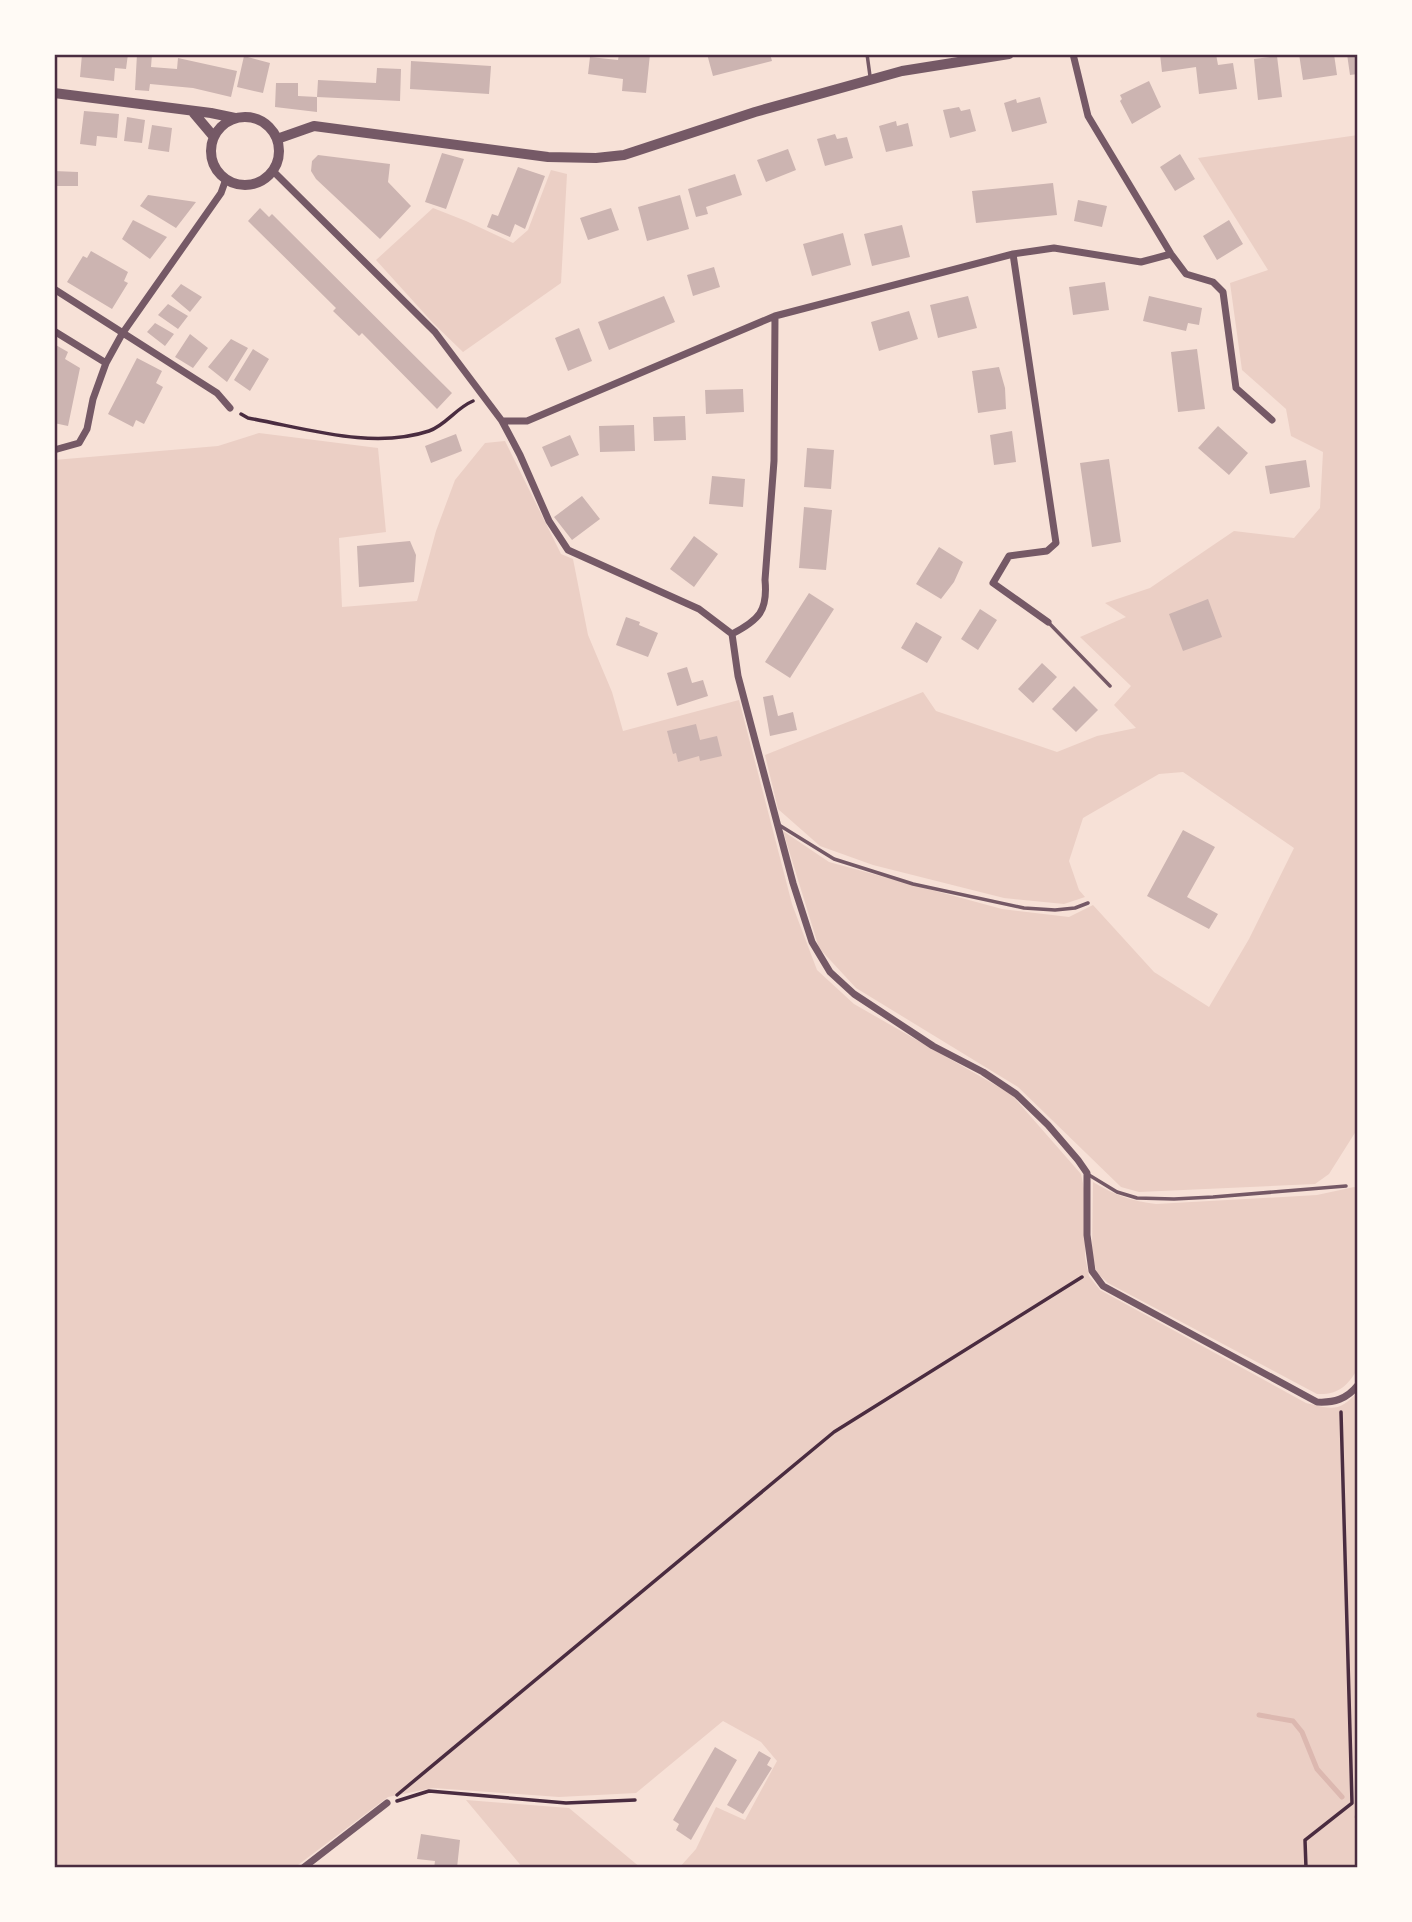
<svg xmlns="http://www.w3.org/2000/svg" width="1412" height="1922" font-family="Commissioner,sans-serif">
<rect width="100%" height="100%" fill="#f7e1d7"/>
<path fill="#ebcfc5" d="M1358,135V1128L1329,1174L1315,1184L1139,1192L1121,1187L1018,1087L856,988L819,948L783,831L829,862L1002,909L1069,917L1093,905L1154,972L1209,1007L1249,939L1294,848L1183,772L1159,774L1083,818L1069,861L1079,890L1085,897L1064,904L1004,898L873,865L820,846L778,809L765,755L923,692L936,711L1057,752L1097,736L1136,728L1114,705L1131,686L1080,637L1126,617L1105,603L1150,588L1234,531L1294,538L1320,508L1323,452L1291,436L1286,409L1242,370L1230,283L1268,270L1198,158Z
M551,170L567,174L561,283L463,352L433,323L376,260L433,208L466,221L513,243L528,230Z
M259,433L378,448L386,532L339,538L342,607L417,601L436,531L455,480L485,443L505,441L561,554L573,559L588,635L612,692L623,731L739,700L792,904L817,970L854,1004L1011,1094L1081,1174L1086,1198L1085,1257L1089,1276L1100,1290L1306,1403C1331,1409 1340,1413 1358,1391V1868H679L696,1849L716,1807L745,1820L777,1761L761,1742L723,1721L636,1793L559,1797L433,1788L388,1797L294,1868H54V460L218,446Z
M1093,1182C1114,1195 1132,1201 1156,1204L1317,1195L1354,1187L1358,1189V1368C1348,1386 1338,1395 1317,1394L1108,1283L1097,1273L1092,1255Z
M466,1800L569,1808L641,1868H523Z"/>
<g fill="none" stroke-linecap="round" stroke-linejoin="round">
<path stroke="#dcb8b0" stroke-width="5" d="M1259,1715L1293,1721L1302,1732L1317,1769L1342,1797
M1357,1817L1358,1819"/>
</g>
<path fill="#ccb4b1" d="M82,54L117,56V54H128L126,69L115,68L114,81L80,77Z
M137,54H152L151,67L177,69L178,58L237,71L231,97L193,88L150,84L149,91L135,90Z
M619,54H650L646,93L622,91L623,79L588,74L590,57L618,60Z
M707,54H770L772,61L713,76Z
M1160,54H1216L1218,65L1233,63L1237,89L1199,94L1196,67L1162,72Z
M1299,54H1334L1337,75L1303,80Z
M1347,54H1358V74L1350,75Z
M244,56L270,63L263,93L237,87Z
M1277,56L1282,97L1258,100L1254,59Z
M411,61L491,66L489,94L410,89Z
M377,68L401,69L400,101L317,97V112L275,107L276,83H298V96L317,97L318,80L376,83Z
M1149,81L1161,107L1132,124L1120,101L1122,99L1120,95Z
M1040,97L1047,123L1012,132L1004,103L1016,99L1017,103Z
M959,107L961,111L970,109L976,131L950,138L943,110Z
M84,111L119,114L117,138L97,136L96,146L80,144Z
M127,117L145,120L142,143L124,141Z
M896,121L897,126L908,123L913,146L886,152L879,126Z
M152,125L172,128L169,152L148,149Z
M835,134L837,139L847,137L853,158L825,166L817,139Z
M788,149L796,170L766,182L757,160Z
M442,153L464,159L446,209L425,202Z
M1180,154L1195,179L1175,191L1160,167Z
M318,155L390,164L388,182L411,206L380,239L316,179L311,171L312,161Z
M518,167L545,176L525,229L515,224L510,237L487,227L492,214L498,216Z
M54,171L78,172V186H54Z
M735,174L742,195L706,207L708,214L696,217L688,189Z
M1053,183L1057,215L976,223L972,191Z
M148,195L196,202L176,228L140,206Z
M680,195L689,229L647,241L638,207Z
M1078,200L1107,206L1102,227L1074,221Z
M260,208L269,217L272,214L452,393L437,409L362,333L359,336L333,311L336,308L248,221Z
M611,208L619,230L588,240L580,218Z
M133,220L167,237L150,259L122,239Z
M1229,220L1243,244L1217,260L1203,236Z
M902,225L910,257L872,266L864,234Z
M843,233L851,265L812,276L803,244Z
M91,251L128,272L124,281L128,283L112,309L67,282L83,256L87,258Z
M714,267L720,287L693,296L687,275Z
M1105,282L1109,310L1073,315L1069,287Z
M181,284L202,297L190,312L171,296Z
M664,296L675,322L609,350L598,322Z
M968,296L977,328L938,338L930,305Z
M1149,296L1202,308L1199,325L1188,323L1186,331L1143,321Z
M168,304L188,316L178,329L158,315Z
M909,311L918,339L879,351L871,322Z
M155,323L174,334L165,346L147,332Z
M579,328L592,361L568,371L555,338Z
M190,334L208,348L193,368L175,357Z
M231,339L248,348L227,382L208,367Z
M54,344L68,352L65,359L80,368L68,426L54,423Z
M253,349L269,359L250,391L234,380Z
M1197,349L1205,409L1178,412L1171,352Z
M137,358L162,371L156,383L163,387L144,424L136,420L133,427L108,414Z
M999,367L1005,388L1006,409L978,413L972,371Z
M743,389L744,412L706,414L705,390Z
M685,416L686,440L654,441L653,417Z
M634,425L635,451L600,452L599,426Z
M1218,426L1248,453L1229,475L1198,448Z
M1012,431L1016,462L994,465L990,435Z
M456,434L462,451L431,463L425,446Z
M570,435L579,455L551,467L542,447Z
M807,448L834,450L831,489L804,487Z
M1109,459L1121,542L1092,547L1080,463Z
M1306,460L1310,487L1270,494L1265,466Z
M712,476L745,479L743,507L709,504Z
M582,496L600,519L572,540L554,517Z
M804,507L832,510L826,570L799,568Z
M694,536L718,554L694,587L670,569Z
M410,541L416,555L414,582L359,587L357,546Z
M939,547L963,562L954,582L941,599L916,584Z
M809,593L834,609L790,678L765,662Z
M1208,599L1222,637L1183,651L1169,614Z
M980,609L997,620L978,650L961,639Z
M626,617L640,622L639,625L658,633L648,657L616,645Z
M916,622L942,637L927,663L901,648Z
M1042,663L1057,677L1033,703L1018,689Z
M687,667L692,683L703,680L708,696L677,706L667,673Z
M1074,686L1098,710L1076,732L1052,709Z
M773,695L778,716L793,712L797,730L770,736L763,697Z
M696,724L700,740L717,736L722,756L700,761L699,756L678,762L676,753L673,754L667,731Z
M1183,830L1215,847L1187,897L1218,914L1209,929L1147,896Z
M715,1747L737,1760L691,1840L676,1830L679,1824L673,1820Z
M759,1751L771,1758L767,1765L772,1768L743,1814L727,1805Z
M421,1834L460,1840L457,1868H434L435,1861L417,1859Z"/>
<g fill="none" stroke-linecap="round" stroke-linejoin="round">
<path stroke="#4a2c40" stroke-width="3.5" d="M241,414L248,418C305,428 372,450 429,431C446,425 456,408 473,401
M397,1795L834,1432L1082,1277
M397,1801L429,1791L566,1803L635,1800
M1306,1868L1305,1840L1352,1803L1341,1412"/>
<path stroke="#755966" stroke-width="3.5" d="M867,54L870,76
M1048,622L1110,686
M779,825L834,859L913,884L1024,908L1055,910L1075,908L1088,903
M1089,1175L1117,1192L1137,1198L1174,1199L1213,1197L1346,1186"/>
<path stroke="#755966" stroke-width="7" d="M1073,54L1088,116L1171,254L1186,274L1213,282L1223,292L1236,388L1272,420
M273,171L435,332L502,421L520,455L549,521L568,550L699,609L732,634L738,676L793,883L812,942L830,972L854,994L933,1046L983,1072L1016,1094L1048,1125L1078,1160L1087,1173V1235L1092,1271L1103,1286L1317,1402C1334,1403 1347,1399 1358,1385
M1013,254L1056,543L1047,551L1009,556L993,583L1048,622
M54,289L217,393L230,408
M54,331L106,363
M502,421H527L775,316L1013,254L1054,248L1141,262L1171,254
M54,450L79,443L87,429L93,399L106,363L122,334L221,193L226,179
M732,634C759,620 768,611 765,580L774,461L775,316
M303,1868L387,1803"/>
<path stroke="#755966" stroke-width="10" d="M54,93L211,113L235,118
M192,111L214,137
M211 151a34 34 0 1 1 68 0a34 34 0 1 1-68 0Z
M277,139L314,126L548,157L596,158L624,155L755,112L902,71L1009,54"/>
</g>
<rect width="1412" height="1922" fill="none" stroke="#fffaf5" stroke-width="112"/>
<rect x="56" y="56" width="1300" height="1810" fill="none" stroke="#4a2c40" stroke-width="2.5"/>
</svg>
